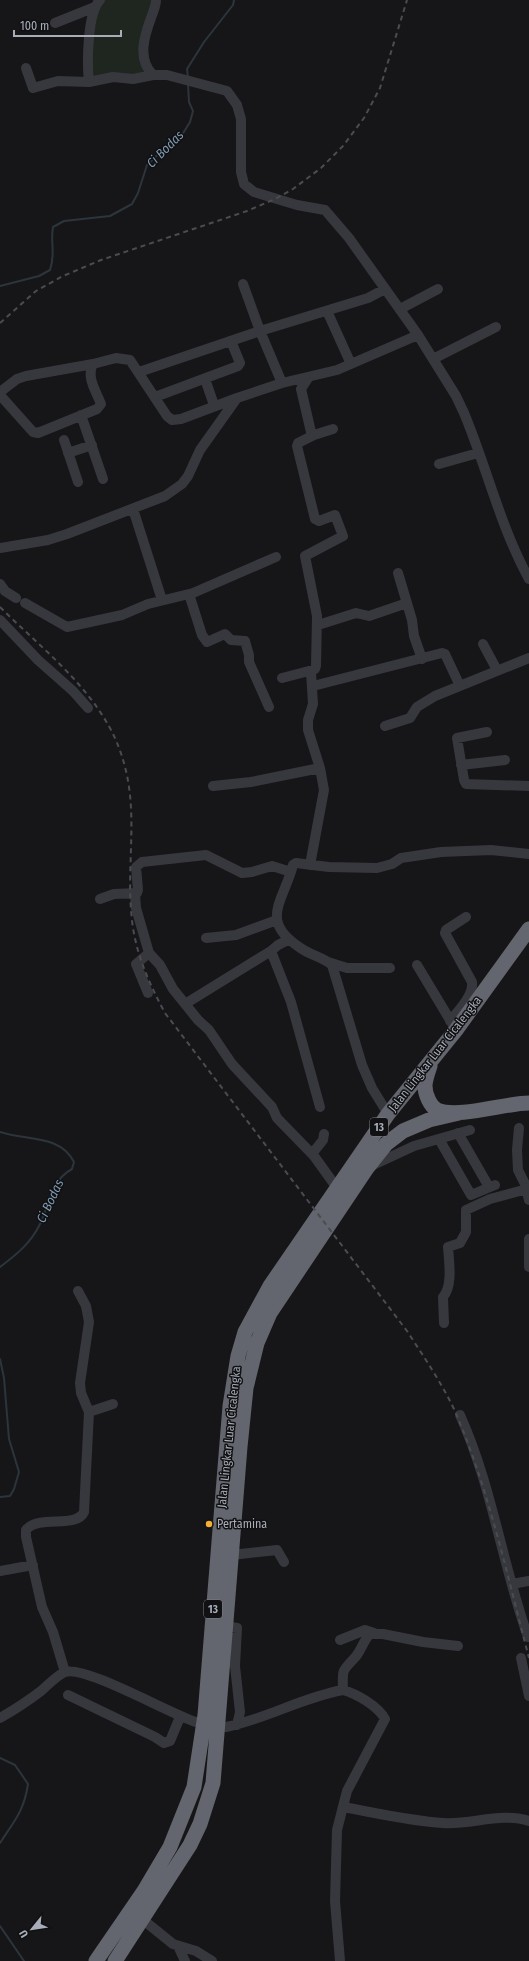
<svg xmlns="http://www.w3.org/2000/svg" width="529" height="1961" font-family="'Fira Sans Condensed',sans-serif">
<rect width="100%" height="100%" fill="#161618"/>
<path fill="#1e261f" d="M100,0H156L144,36L153,75L89,82L87,69Z"/>
<g fill="none" stroke-linecap="round" stroke-linejoin="round">
<path stroke="#2c353c" stroke-width="2" d="M188,78L187,69L204,42L233,5L234,0
M0,286L39,276L50,270C56,253 50,244 53,227L64,221L110,216L132,204L138,193L147,165L170,143L182,135L190,122L193,111L189,102L188,84
M0,1132C26,1141 60,1134 74,1162L72,1169C50,1181 50,1204 40,1224C31,1243 16,1255 0,1267
M0,1359L4,1378L9,1439L19,1472L14,1489L10,1496L0,1497
M0,1758L15,1765L28,1784C24,1811 15,1820 0,1843
M0,1926L24,1961"/>
<path stroke="#37383d" stroke-width="10" d="M156,0C156,6 153,12 151,18C144,37 137,59 153,75H167L227,91L237,105L241,119V172L244,184L254,192L297,205L325,210L349,238L418,335
M55,23L95,7
M26,68L33,88L58,81L89,82C87,64 87,13 100,0
M89,82L113,77L133,79L153,75
M243,284L260,331L368,298L385,289
M400,309L438,289
M327,311L351,364
M433,359L496,327
M139,372L260,331L282,383
M308,378L301,389L311,432L314,435L333,429
M205,379L214,405
M0,392L17,379L26,376L93,364
M0,395L33,432L38,433L97,409L101,404C96,391 86,377 93,364L116,358L130,360L167,416L172,420L181,419L237,398
M155,397L238,366L240,363L231,341
M81,415L103,479
M64,440L78,482
M68,453L92,445
M439,464L478,453
M133,509L162,600
M0,548L48,540L67,534L165,496L182,484L188,476L200,450L237,398L282,383L337,370L418,335L456,396L464,413C487,468 500,526 529,579
M398,573L412,620L414,636L422,659
M0,584L5,591L16,598
M189,594L202,635L207,642L225,634L231,640L245,641L249,655V662L269,707
M25,603L67,627L122,615L148,604L193,593L276,557
M0,620L38,660L73,691L88,708
M318,625L356,613L369,616L407,603
M483,644L497,670
M309,671L315,669L316,666L317,616L305,556L343,536L335,515L319,521L315,519L297,446L298,443L314,435
M282,678L309,671L311,672L313,704L308,720V730L320,768L324,790L310,865
M313,686L442,653L445,654L460,686
M385,726L410,718L417,707L435,696L529,658
M487,732L457,738L464,780L466,784L529,786
M461,765L505,760
M213,786L251,782L320,768
M135,894L136,908L149,953L160,965L173,989L198,1020L209,1030L232,1064L272,1107L277,1118L314,1156L337,1188
M100,899L114,894L137,893L138,890L136,867L142,862L206,855L242,873L252,872L272,866L291,872
M206,938L236,935L277,920
M288,940L278,945L271,951L291,1002L320,1107
M328,962L347,968H390
M417,965L453,1025
M148,993L136,964L149,953
M185,1004L271,951
M450,1021C458,1011 474,995 472,982L445,933L446,930L466,917
M388,1114L372,1088L362,1065L332,965C324,958 311,955 302,949C258,921 283,903 293,865L296,863L329,867L377,868L392,864L401,858L441,852L491,850L529,854
M519,1128L517,1150L518,1170L525,1184L529,1200
M458,1133L489,1187
M439,1139L471,1195L495,1185
M312,1154L323,1140L324,1134
M371,1166L414,1146L470,1130
M529,1239V1267
M444,1323L443,1297C453,1286 449,1262 448,1247L460,1243L466,1232V1210L490,1199L527,1189
M89,1412L113,1404
M460,1415C492,1486 502,1564 528,1637
M232,1555L277,1550L284,1562
M0,1571L33,1565
M512,1584L529,1581
M226,1626L237,1628L235,1666L240,1712L237,1725
M340,1640L365,1630L374,1633
M521,1658L529,1696
M65,1672L53,1632L42,1607L26,1537V1530C39,1514 76,1529 84,1512L89,1412L81,1393L80,1383L89,1322L86,1306L78,1291
M343,1690C342,1666 343,1672 357,1655C362,1648 364,1640 370,1634H383L423,1642L458,1646
M68,1695L155,1737L164,1743L170,1741L180,1717
M0,1718C14,1710 28,1701 41,1691C48,1685 56,1676 65,1672C85,1665 170,1714 196,1722
M226,1727C266,1719 303,1697 343,1690C357,1694 378,1706 385,1719L347,1791L337,1830L335,1901L340,1961
M343,1807C376,1813 410,1821 443,1823C471,1825 502,1812 529,1821
M142,1919L173,1944L196,1951L212,1961
M178,1946L185,1961"/>
<path stroke="#63666e" stroke-width="15" d="M430,1066C428,1072 425,1080 425,1086C425,1094 430,1106 437,1110C459,1119 505,1103 529,1103
M96,1961L144,1891L170,1847L194,1787L205,1715L230,1406L238,1356L245,1332L270,1286L388,1114L456,1030L529,929
M115,1961L190,1845L200,1824L213,1783L240,1447L246,1388L257,1343L270,1313L367,1168L386,1144L403,1131L429,1120L459,1113"/>
<path stroke="#4a4c52" stroke-width="2" stroke-dasharray="5 4" stroke-linecap="butt" d="M0,323L36,291L63,276L101,260L247,211L275,199L293,189L321,168L343,146L364,118L380,88L407,0
M0,607C40,647 89,684 114,736C145,803 123,860 133,928C138,959 150,985 165,1013L407,1331C424,1357 441,1382 454,1409C489,1489 507,1575 529,1658"/>
</g>
<circle fill="#f2b134" stroke="#111113" stroke-width="1.5" cx="209" cy="1524" r="4"/>
<g text-anchor="middle" dominant-baseline="central" stroke-width="3" stroke-linejoin="round" paint-order="stroke">
<g fill="#111113" stroke="#7b7e86" stroke-width="1">
<rect x="370" y="1118" width="18" height="18" rx="3"/>
<rect x="204" y="1600" width="18" height="18" rx="3"/>
</g>
<g font-size="11" font-weight="bold" fill="#a8adb8">
<text x="379" y="1127">13</text>
<text x="213" y="1609">13</text>
</g>
<g font-size="12" fill="#a8adb8" stroke="#111113">
<text transform="translate(435 1054) rotate(-52)">Jalan Lingkar Luar Cicalengka</text>
<text transform="translate(229 1437) rotate(-84)">Jalan Lingkar Luar Cicalengka</text>
</g>
<g font-size="12" fill="#a8adb8" stroke="#111113" text-anchor="start">
<text x="217" y="1524">Pertamina</text>
</g>
<g font-size="13" font-style="italic" fill="#7f9bb3" stroke="#111113">
<text transform="translate(165 149) rotate(-45)">Ci Bodas</text>
<text transform="translate(50 1201) rotate(-65)">Ci Bodas</text>
</g>
</g>
<g transform="translate(32 1929) rotate(240)" stroke="#111113" stroke-width="3" paint-order="stroke">
<path d="M0-3L7 15L0 10L-7 15Z" fill="#a8adb8"/>
<text y="-6" font-size="11" font-weight="bold" text-anchor="middle" fill="#a8adb8">U</text>
</g>
<path d="M14 30v6h107v-6" fill="none" stroke="#a8adb8" stroke-width="2"/>
<text x="20" y="30" font-size="12" fill="#a8adb8" stroke="#111113" stroke-width="3" paint-order="stroke">100 m</text>
</svg>
